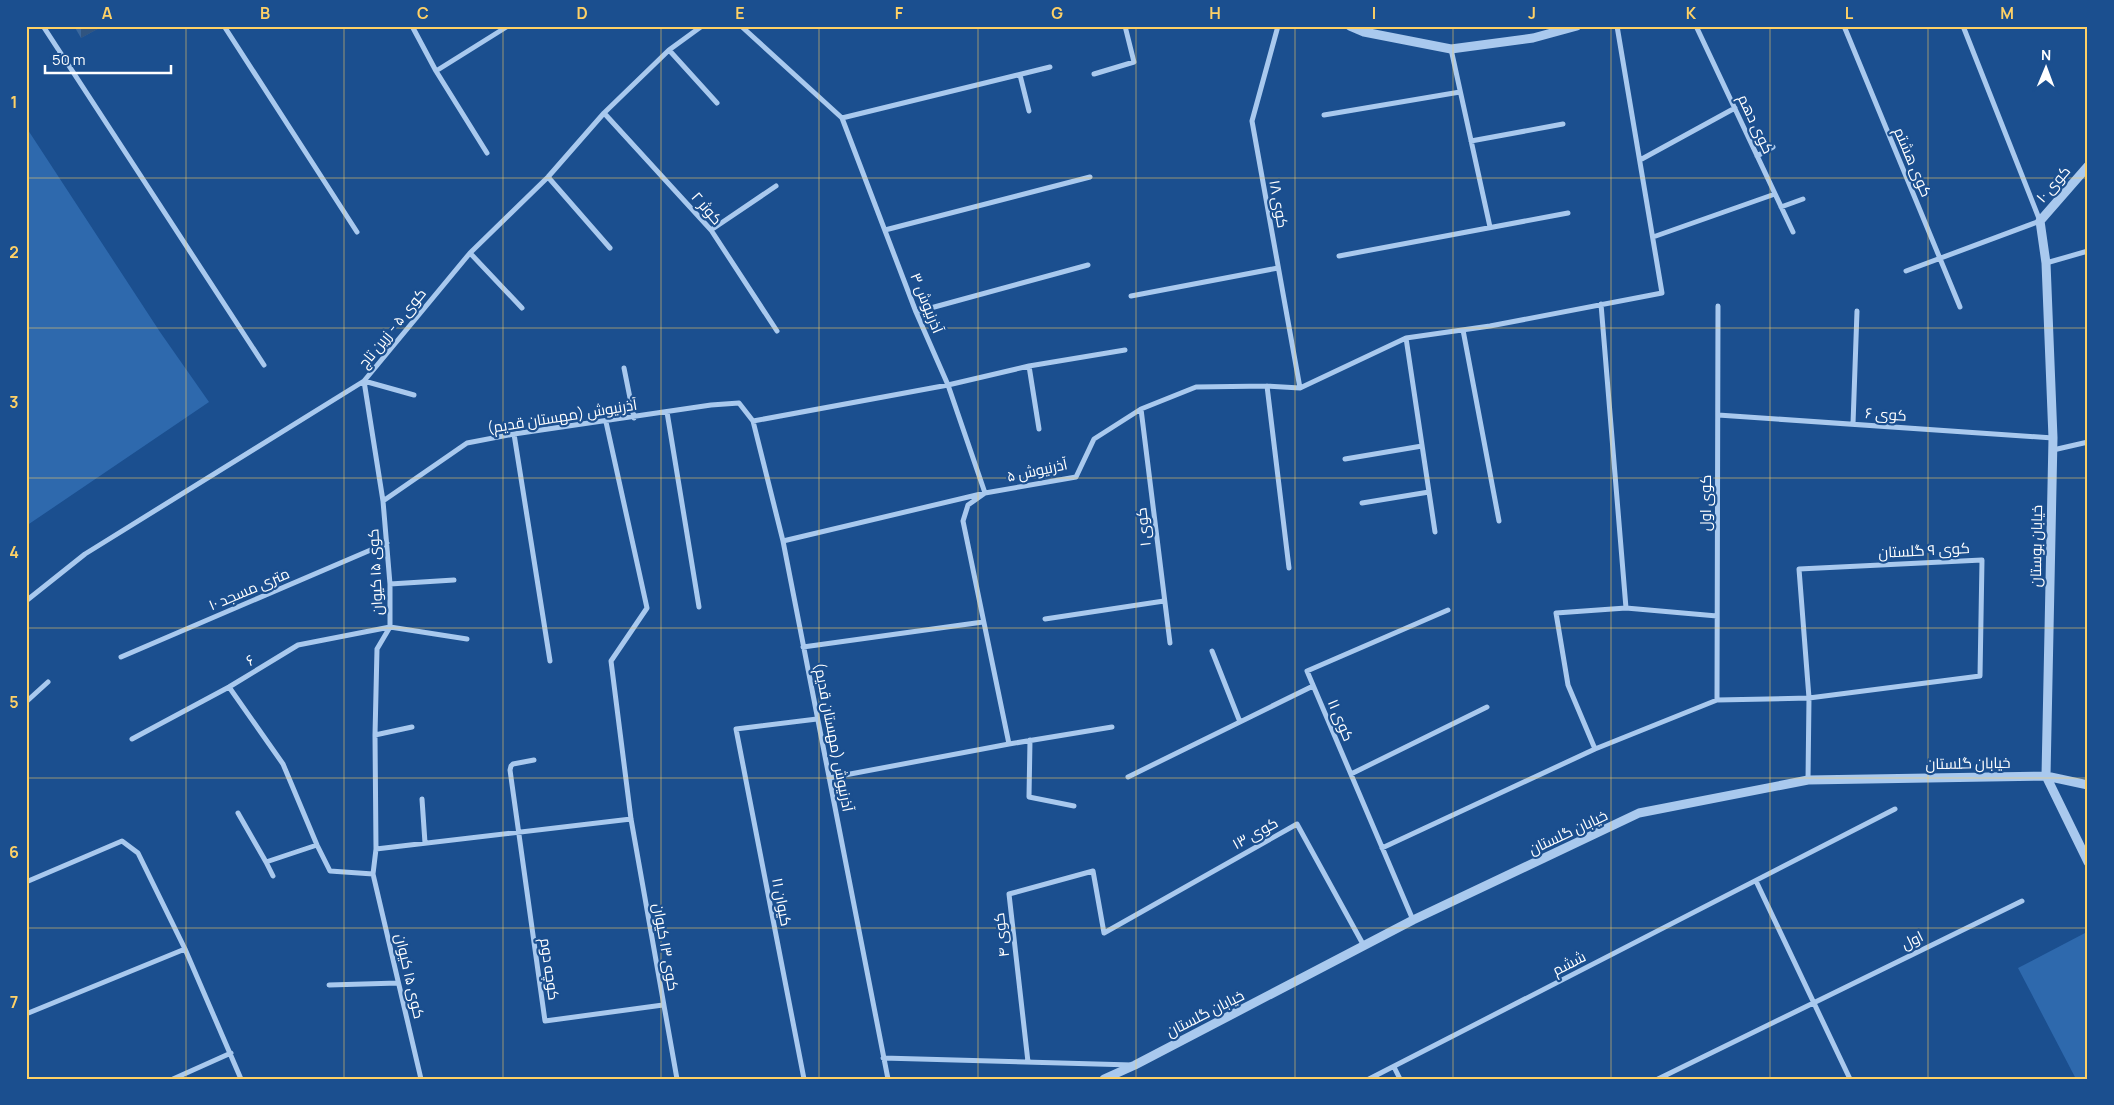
<svg xmlns="http://www.w3.org/2000/svg" width="2114" height="1105" font-family="Manrope,Cairo,sans-serif">
<rect width="100%" height="100%" fill="#1b4f8f"/>
<path fill="#2e69ad" d="M26,127L160,332L209,402L26,526Z
M2085,933L2088,939V1079H2076L2018,968Z"/>
<g fill="none" stroke-linecap="round" stroke-linejoin="round">
<path stroke="#a9c9ee" stroke-width="5" d="M43,26L264,365
M224,26L357,232
M412,26L436,71L487,153
M741,26L842,118L916,312L948,385L985,493L968,505L963,521L1009,744
M1278,26L1252,121L1300,388
M1696,26L1793,232
M1844,26L1960,307
M1451,49L1490,227
M669,50L717,103
M436,71L508,26
M1094,74L1134,62L1125,26
M1020,75L1029,111
M604,113L711,230L777,331
M1324,115L1460,92
M842,118L1050,67
M1471,141L1563,124
M1757,156L1773,147
M1640,160L1735,108
M2085,170L2088,179
M548,177L610,248
M1781,207L1803,199
M711,230L776,186
M885,230L1090,177
M1653,237L1775,194
M470,253L522,308
M1339,256L1568,213
M2046,263L2088,251
M1906,271L2040,221L1963,26
M1131,296L1278,268
M1601,304L1626,608L1717,616
M916,312L1088,265
M1463,330L1499,521
M1406,338L1435,532
M1029,366L1039,429
M624,368L634,418
M1267,386L1289,568
M414,395L364,381L383,501L390,584V627L377,649L375,735L376,849L373,874L421,1079
M1141,409L1170,643
M667,412L699,607
M1718,415L2053,438
M753,421L948,385L1029,366L1125,350
M606,422L647,608L611,661L631,819L677,1079
M1853,424L1857,311
M514,434L550,661
M2053,450L2088,442
M1345,459L1422,446
M383,501L467,443L514,434L711,405L739,403L753,421L783,541L888,1079
M1362,503L1429,492
M783,541L985,493L1076,477L1094,439L1141,409L1196,387L1267,386L1300,388L1406,338L1490,326L1662,293L1617,26
M1982,560L1980,676L1809,698L1799,569Z
M390,584L454,580
M26,601L85,554L364,381L470,253L548,177L604,113L669,50L702,26
M1045,619L1164,601
M803,647L983,622
M1212,651L1240,722
M121,657L387,543
M229,687L283,764L317,845L330,871L373,874
M1717,700L1718,306
M26,702L48,682
M375,735L412,727
M132,739L229,687L298,645L390,627L467,639
M1030,740L1029,797L1074,806
M1595,749L1568,685L1556,613L1626,608
M534,760L513,764L511,766L510,770L545,1021L663,1005
M1351,774L1487,707
M1128,777L1313,686
M829,778L1009,744L1112,727
M422,799L425,843
M238,813L266,862L317,845
M1382,848L1595,749L1717,700L1809,698L1808,780
M376,849L631,819
M266,862L273,876
M1756,881L1850,1079
M26,882L122,841L138,853L185,949L241,1079
M1413,920L1307,671L1448,610
M329,985L398,983
M26,1014L185,949
M883,1058L1132,1065
M1028,1062L1009,894L1093,871L1104,933L1297,824L1364,946
M1394,1067L1400,1079
M173,1079L231,1053
M804,1079L736,729L817,719
M1369,1079L1895,809
M1658,1079L2022,901"/>
<path stroke="#a9c9ee" stroke-width="9" d="M1350,26L1364,32L1451,49L1533,38L1577,26
M2088,166L2040,221L2046,263L2053,438L2046,776L2088,862
M1104,1079L1135,1065L1413,920L1639,813L1808,780L2046,776L2088,785"/>
</g>
<path fill="#3a679d" d="M74,26H103L81,38Z"/>
<path fill="#305480" d="M81,26H103L81,38Z"/>
<path fill="none" stroke="#ffd166" stroke-width="1" stroke-opacity="0.55" d="M186,26V1079M344,26V1079M503,26V1079M661,26V1079M819,26V1079M978,26V1079M1136,26V1079M1295,26V1079M1453,26V1079M1611,26V1079M1770,26V1079M1928,26V1079M26,178H2088M26,328H2088M26,478H2088M26,628H2088M26,778H2088M26,928H2088"/>
<g text-anchor="middle" dominant-baseline="central" stroke-width="4.5" stroke-linejoin="round" paint-order="stroke">
<g font-size="15" fill="#fff" stroke="#1b4f8f">
<text transform="translate(1756 124) rotate(65)">کوی دهم</text>
<text transform="translate(1913 162) rotate(67)">کوی هشتم</text>
<text transform="translate(2053 184) rotate(-49)">کوی ۱۰</text>
<text transform="translate(1279 204) rotate(80)">کوی ۱۸</text>
<text transform="translate(707 208) rotate(49)">کوثر ۲</text>
<text transform="translate(927 303) rotate(68)">آذرنیوش ۳</text>
<text transform="translate(392 328) rotate(-51)">کوی ۵ - زرین تاج</text>
<text transform="translate(1886 414) rotate(4)">کوی ۶</text>
<text transform="translate(562 416) rotate(-9)">آذرنیوش (مهستان قدیم)</text>
<text transform="translate(1037 470) rotate(-12)">آذرنیوش ۵</text>
<text transform="translate(1705 503) rotate(-90)">کوی اول</text>
<text transform="translate(1143 527) rotate(-97)">کوی ۱</text>
<text transform="translate(2036 546) rotate(-89)">خیابان بوستان</text>
<text transform="translate(1924 550) rotate(-3)">کوی ۹ گلستان</text>
<text transform="translate(375 572) rotate(-93)">کوی ۱۵ کیوان</text>
<text transform="translate(249 589) rotate(-23)">۱۰ متری مسجد</text>
<text transform="translate(250 660) rotate(-32)">۶</text>
<text transform="translate(1341 720) rotate(67)">کوی ۱۱</text>
<text transform="translate(834 737) rotate(79)">آذرنیوش (مهستان قدیم)</text>
<text transform="translate(1968 763) rotate(-1)">خیابان گلستان</text>
<text transform="translate(1568 832) rotate(-25)">خیابان گلستان</text>
<text transform="translate(1255 833) rotate(-29)">کوی ۱۳</text>
<text transform="translate(782 902) rotate(79)">کیوان ۱۱</text>
<text transform="translate(1001 935) rotate(-97)">کوی ۴</text>
<text transform="translate(1912 940) rotate(-26)">اول</text>
<text transform="translate(666 947) rotate(80)">کوی ۱۳ کیوان</text>
<text transform="translate(1569 963) rotate(-27)">ششم</text>
<text transform="translate(550 969) rotate(82)">کوچه دوم</text>
<text transform="translate(410 976) rotate(77)">کوی ۱۵ کیوان</text>
<text transform="translate(1205 1013) rotate(-27)">خیابان گلستان</text>
</g>
</g>
<rect width="2114" height="1105" fill="none" stroke="#1b4f8f" stroke-width="55"/>
<g transform="translate(2046 68) rotate(1)" stroke="#1b4f8f" stroke-width="4" paint-order="stroke">
<path d="M0-4L9 19L0 12L-9 19Z" fill="#ffffff"/>
<text y="-8" font-size="14" font-weight="bold" text-anchor="middle" fill="#ffffff">N</text>
</g>
<path d="M45 65v8h126v-8" fill="none" stroke="#ffffff" stroke-width="2.5"/>
<text x="52" y="65" font-size="15" fill="#ffffff" stroke="#1b4f8f" stroke-width="4" paint-order="stroke">50 m</text>
<rect x="28" y="28" width="2058" height="1050" fill="none" stroke="#ffd166" stroke-width="2"/>
<g font-size="16" text-anchor="middle" font-weight="bold" fill="#ffd166">
<text x="107" y="19">A</text>
<text x="265" y="19">B</text>
<text x="423" y="19">C</text>
<text x="582" y="19">D</text>
<text x="740" y="19">E</text>
<text x="899" y="19">F</text>
<text x="1057" y="19">G</text>
<text x="1215" y="19">H</text>
<text x="1374" y="19">I</text>
<text x="1532" y="19">J</text>
<text x="1691" y="19">K</text>
<text x="1849" y="19">L</text>
<text x="2007" y="19">M</text>
<text x="14" y="108">1</text>
<text x="14" y="258">2</text>
<text x="14" y="408">3</text>
<text x="14" y="558">4</text>
<text x="14" y="708">5</text>
<text x="14" y="858">6</text>
<text x="14" y="1008">7</text>
</g>
</svg>
